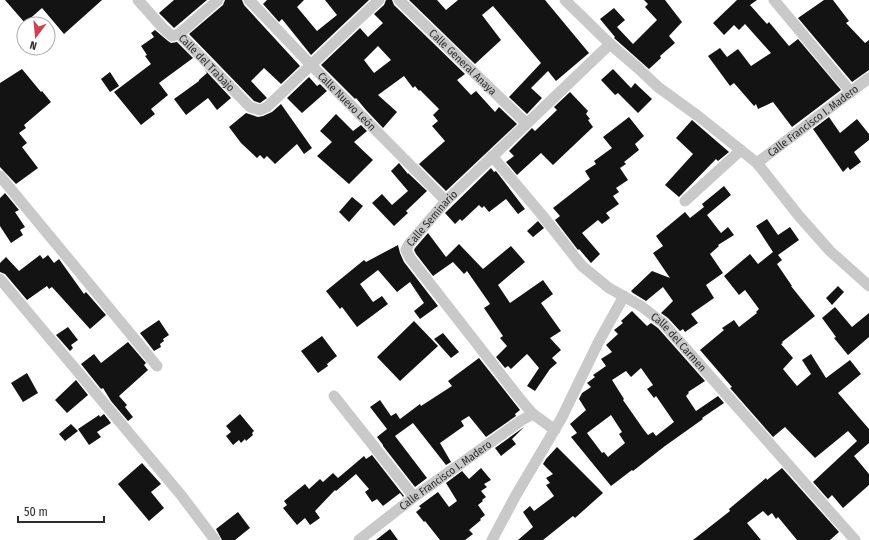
<svg xmlns="http://www.w3.org/2000/svg" width="869" height="540" font-family="'Fira Sans Condensed',sans-serif">
<rect width="100%" height="100%" fill="#fff"/>
<path fill="#131313" fill-rule="evenodd" d="M5,0H102L64,34L42,8L25,23Z
M174,0H207L174,28L159,13Z
M225,0H242L244,5L300,66L281,84L264,68L251,81L267,98L260,103L254,101L189,34L223,5Z
M267,0H304L297,7L317,31L337,15L325,0H369L311,55L282,19L279,22L263,4Z
M386,0H392L394,5L465,74L457,80L471,95L476,91L495,112L499,107L517,124L446,191L419,164L445,141L432,126L438,121L433,115L439,109L420,90L419,91L415,86L413,88L404,76L378,95L397,112L383,128L366,110L356,98L355,99L321,65L360,28L368,37L383,23L374,14L384,5ZM378,46L391,60L374,73L364,60Z
M409,0H437L446,10L458,0H545L589,53L556,81L548,71L531,88L542,98L527,114L509,97L541,63L493,6L482,15L501,40L475,64Z
M644,0H665L682,22L669,36L675,43L660,56L661,58L649,69L614,38L615,37L600,19L614,8L625,20L617,27L633,44L657,20L645,7L648,4Z
M737,0H757L750,5L767,24L769,22L789,46L798,39L841,90L792,127L773,102L758,109L756,104L754,106L734,83L730,86L708,56L720,48L727,57L738,49L751,66L771,53L745,24L739,30L734,25L724,35L713,23Z
M824,0H833L849,21L846,23L865,43L869,40V70L852,82L798,18Z
M155,30L168,41L171,43L177,42L193,58L159,83L168,95L151,109L155,114L141,125L114,92L151,64L145,56L147,55L141,46L154,37L151,33Z
M22,69L41,92L42,91L51,102L24,125L26,128L19,133L27,143L22,147L38,168L16,184L0,167V83Z
M204,69L231,98L217,110L208,98L186,115L174,99L199,81V80L207,73Z
M613,69L631,88L635,83L652,99L638,113L618,93L615,95L601,80Z
M110,72L119,86L110,92L101,79Z
M309,77L317,86L320,84L327,91L302,113L287,98Z
M570,92L588,111L586,114L590,119L588,120L593,127L553,165L541,153L517,175L506,162L514,156L509,151L532,128L535,131L557,110L554,107Z
M281,104L312,148L304,154L297,144L275,164L267,156L264,159L260,155L257,158L241,143L229,127L246,113L258,117L263,116L272,112Z
M336,114L353,131L361,125L367,131L354,142L373,160L349,184L317,156L332,142L320,131Z
M629,117L644,136L635,144L639,150L624,162L626,164L620,168L628,180L616,188L619,192L613,196L619,204L606,213L610,218L602,224L598,220L582,233L600,254L591,263L579,249L578,250L555,220L560,216L553,208L590,179L585,171L596,164L594,161L612,148L603,137Z
M829,117L840,133L857,119L869,134V140L854,152L861,162L850,170L848,167L843,172L813,129Z
M692,120L729,152L718,161L716,159L679,197L665,185L693,154L676,138Z
M399,163L408,174V173L427,191L406,211L408,213L394,226L372,203L382,194L392,205L408,191L391,171Z
M491,168L494,172L496,171L525,209L518,214L506,199L489,212L484,206L482,208L479,205L462,221L460,219L455,224L445,213Z
M724,186L731,195L707,215L721,233L728,227L734,235L718,245L719,246L710,254L723,273L706,285L714,298L691,314L698,323L685,332L683,329L680,331L668,318L661,313L673,301L663,287L646,301L633,293L631,291L652,271L670,278L653,253L663,246L656,236L685,212L690,218L704,207L702,204Z
M5,193L19,210L15,212L25,227L20,230L23,235L11,243L0,226V198Z
M352,197L363,206L349,222L339,212Z
M767,219L778,235L790,227L799,240L778,255L782,260L777,264L792,286H791L815,316L782,342L783,343L781,344L793,358L783,369L797,386L811,374L802,360L811,354L826,378L850,360L861,374L838,393L869,429V443L854,456L869,474V485L843,508L832,495L828,499L813,482L857,441L848,431L815,458L785,427L773,437L730,388L732,387L700,350L724,330L722,328L734,320L739,327L757,313L756,312L759,309L745,290L739,295L724,276L750,254L758,264L773,252L756,226Z
M538,221L544,228L533,237L527,231Z
M428,233L446,257L459,244L483,269L511,246L525,262L498,285L510,303L543,280L553,294L541,303L561,331L550,338L561,350L552,358L557,363L550,369L535,391L527,386L539,368L529,356L527,354L511,369L508,366L505,368L496,357L507,346L500,338L503,336L484,308L490,304L467,271L464,274L453,262L433,276L416,254L414,250L415,248Z
M398,245L400,253L404,262L438,306L420,319L414,311L424,303L410,282L397,292L378,270L360,284L373,302L382,296L388,304L357,327L342,307L340,309L326,291L364,260L366,262Z
M40,255L43,259L48,255L54,263L59,259L84,294L86,292L106,315L90,329L52,287L49,289L47,286L27,300L5,274L0,272V263L6,257L19,271Z
M838,286L844,292L832,305L826,298Z
M835,307L852,327L869,313V337L848,355L834,338L836,337L822,318Z
M632,311L647,326L651,323L658,328L705,381L688,392L689,393L686,396L696,411L718,396L724,403L702,418L703,419L665,446L633,471L632,470L611,486L571,437L577,433L570,424L586,410L579,399L582,393L591,387L587,383L595,377L593,375L606,366L601,359L612,352L606,345L618,334L614,330L623,323L621,321ZM641,368L653,385L647,389L654,398L656,396L674,422L656,436L653,432L648,435L644,430L623,400L624,399L612,380L626,371L631,377ZM611,415L622,432L619,434L625,443L608,457L604,452L602,453L587,433Z
M159,320L169,335L163,339L164,341L160,344L161,347L154,351L140,333Z
M414,321L438,346L400,381L377,357Z
M68,327L78,340L71,345L73,348L70,351L56,335Z
M443,333L459,352L451,358L434,339Z
M322,336L337,356L327,364L328,366L318,373L301,351Z
M128,342L146,363L144,365L148,370L119,396L127,405L125,407L133,417L128,421L111,401L103,388L101,389L81,364L94,354L101,363Z
M479,358L520,410L515,414L516,416L486,437L469,416L461,421L464,426L440,443L451,462L446,465L413,423L395,436L427,478L415,487L383,446V445L377,437L387,429L370,407L380,400L391,416L396,413L400,419L420,404L421,406L452,386L448,381Z
M27,373L38,393L23,402L11,383Z
M76,380L88,395L67,413L55,400Z
M104,414L111,423L97,432L101,437L89,445L78,429L99,415L100,417Z
M240,414L254,431L252,433L253,435L246,441L245,439L241,443L239,440L233,445L226,436L231,432L226,426Z
M71,424L78,431L65,441L59,434Z
M524,427L512,439L516,444L501,456L495,448Z
M557,447L603,493L575,518L573,516L543,540H518L533,527L523,512L530,506L534,511L554,496L546,485L550,483L546,478L553,474L543,464L546,459Z
M372,455L404,496L403,497L400,493L383,506L377,499L372,502L365,492L369,489L356,474L336,491L335,490L315,511L320,518L310,525L305,518L297,525L283,508L287,505L284,501L305,484L309,489L320,479L323,482L333,473L338,478L364,456L366,459Z
M142,463L161,484L151,492L164,508L149,521L118,484Z
M481,468L491,480L484,484L487,487L481,491L486,497L482,500L483,501L478,505L485,515L480,519L481,520L469,530L473,534L465,540H440L425,521L424,522L416,512L421,508L419,506L438,492L449,507L457,501L446,483L462,471L469,479Z
M782,468L839,532L830,540H797L778,517L776,519L772,513L768,516L763,511L747,523L761,540H693L730,511L729,509L766,478L767,480Z
M238,512L250,528L235,540H222L216,529Z
M390,529L398,540H376Z"/>
<g fill="none" stroke-linecap="round" stroke-linejoin="round">
<g stroke="#c9c9c9" stroke-width="11">
<path d="M138,0L162,27L172,36L179,34L218,0"/>
<path id="s1" d="M249,0L311,65L446,201"/>
<path id="s2" d="M399,0L526,123"/>
<path d="M565,0L610,44L639,69L658,87L698,116L757,163L799,216L830,251L869,286"/>
<path d="M774,0L851,92"/>
<path id="s3" d="M179,34L250,107L260,110L267,107L379,0"/>
<path id="s4" d="M492,156L542,215L582,266L609,288L641,306L663,323L855,540"/>
<path id="s5" d="M757,163L869,78"/>
<path d="M0,176L157,366"/>
<path d="M685,201L741,150"/>
<path d="M0,279L181,495L215,540"/>
<path d="M334,396L414,497"/>
<path id="s6" d="M555,430L533,414L520,399L410,258L406,250L409,244L446,201L610,44"/>
<path id="s7" d="M359,540L414,497L522,420L533,414"/>
<path d="M492,540L516,495L561,419L599,341L624,296"/>
</g>
</g>
<g text-anchor="middle" dominant-baseline="central" stroke-width="4" stroke-linejoin="round" paint-order="stroke">
<g font-size="11" fill="#2c2c2c" stroke="#fff">
<text stroke="none"><textPath href="#s2" startOffset="89">Calle General Anaya</textPath></text>
<text stroke="none"><textPath href="#s3" startOffset="40">Calle del Trabajo</textPath></text>
<text stroke="none"><textPath href="#s1" startOffset="141">Calle Nuevo León</textPath></text>
<text stroke="none"><textPath href="#s5" startOffset="70">Calle Francisco I. Madero</textPath></text>
<text stroke="none"><textPath href="#s6" startOffset="276">Calle Seminario</textPath></text>
<text stroke="none"><textPath href="#s4" startOffset="266">Calle del Carmen</textPath></text>
<text stroke="none"><textPath href="#s7" startOffset="108">Calle Francisco I. Madero</textPath></text>
</g>
</g>
<g transform="translate(36 36) rotate(196)"><circle r="19" fill="#ffffff" stroke="#ababab"/>
<path d="M0-3L7 15L0 10L-7 15Z" fill="#cf414e"/>
<text y="-6" font-size="11" font-weight="bold" text-anchor="middle" fill="#2c2c2c">N</text>
</g>
<path d="M18 516v6h86v-6" fill="none" stroke="#2c2c2c" stroke-width="2"/>
<text x="24" y="516" font-size="12" fill="#2c2c2c" stroke="#ffffff" stroke-width="3" paint-order="stroke">50 m</text>
</svg>
